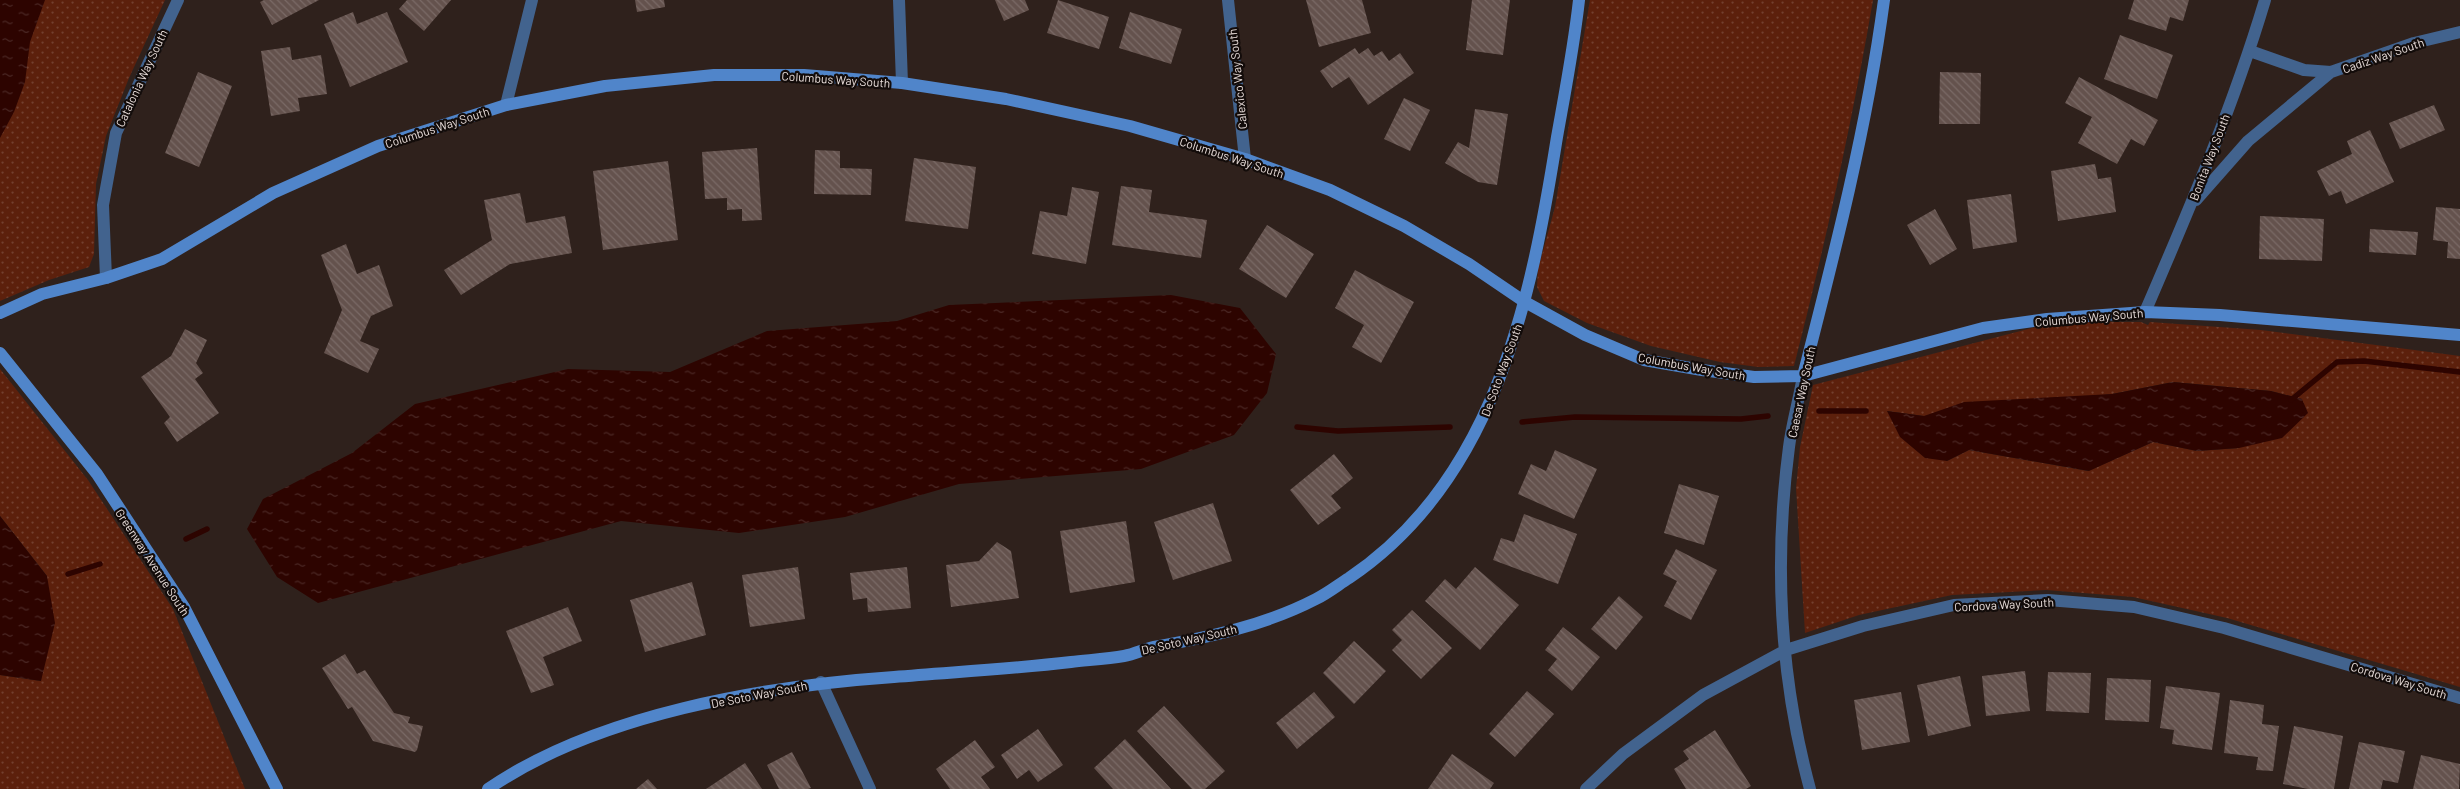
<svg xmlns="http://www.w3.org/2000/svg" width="2460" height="789" font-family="Barlow,sans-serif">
<defs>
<pattern id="green-dots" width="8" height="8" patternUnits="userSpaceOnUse" patternTransform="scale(1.25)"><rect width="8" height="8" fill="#5c200c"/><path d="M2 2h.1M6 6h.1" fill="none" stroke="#73402f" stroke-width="1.8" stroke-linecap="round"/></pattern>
<pattern id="water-ripples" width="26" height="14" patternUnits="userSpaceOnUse" patternTransform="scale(1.25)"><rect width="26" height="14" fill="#2d0400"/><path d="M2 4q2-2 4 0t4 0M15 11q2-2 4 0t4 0" fill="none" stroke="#4b2825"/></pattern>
<pattern id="building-back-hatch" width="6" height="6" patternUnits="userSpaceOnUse" patternTransform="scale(1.25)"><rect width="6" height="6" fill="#64524d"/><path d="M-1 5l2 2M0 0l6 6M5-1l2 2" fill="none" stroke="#7a6a66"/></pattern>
</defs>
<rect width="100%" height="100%" fill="#2f211c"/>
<path fill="url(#green-dots)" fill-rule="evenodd" d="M0,0H165L129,78L106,136L96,184L94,254L89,267L49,280L0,301Z
M1590,0H1873C1852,123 1825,245 1794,366L1758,367L1720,362L1651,346L1587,323L1544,301L1537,287L1538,269L1555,207Z
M2055,322H2141L2148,325L2150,322L2261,330L2460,356V687L2227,618L2133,597L2046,590L1952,595L1859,615L1805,633L1796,488L1800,447L1813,385ZM2173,382L2271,391L2302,399L2239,448L2197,451L2153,442L2088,471L1969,450L1947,461L1887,411L1924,416L2112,394Z
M0,369L88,480L173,609L245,789H0V675L41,681L47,576L0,516Z"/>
<path fill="url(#water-ripples)" d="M0,0H45L30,42L25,82L14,112L0,138Z
M1171,295L1240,308L1276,354L1267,393L1234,435L1141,469L959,484L845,517L739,533L621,521L318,603L277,577L247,529L263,499L352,453L415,404L568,369L670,372L767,331L897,321L949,305Z
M2173,382L2271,391L2302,399L2308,413L2282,438L2239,448L2197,451L2153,442L2089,471L1969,450L1947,461L1925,458L1900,437L1887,411L1924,416L1964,402L2112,394Z
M0,516L47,576L55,623L41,681L0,675Z"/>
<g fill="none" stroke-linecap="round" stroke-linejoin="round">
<path stroke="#2d0400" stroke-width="5.5" d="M2291,400L2337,362L2364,361L2460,372
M1819,411H1866
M1522,422L1575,417L1741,419L1768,416
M1297,427L1338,431L1450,427
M186,539L207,529
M68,574L100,564"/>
</g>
<path fill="url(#building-back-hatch)" d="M264,0H319L272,25L260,2Z
M407,0H451L424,31L399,9Z
M635,0H664L665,7L637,12Z
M995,0H1025L1029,10L1004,21Z
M1058,0L1109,17L1099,49L1047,33Z
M1306,0H1362L1371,33L1319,47Z
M1472,0H1510L1503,55L1466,50Z
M2134,0H2189L2183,21L2170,17L2166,31L2128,19Z
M353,12L357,24L387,12L408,62L350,87L324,24Z
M1130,12L1182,29L1171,64L1119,48Z
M2120,35L2173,55L2157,99L2104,79Z
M290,47L292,60L321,55L327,94L298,98L300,111L271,116L261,51Z
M1355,48L1359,54L1368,48L1374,56L1382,51L1389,61L1400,53L1414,73L1368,105L1349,77L1332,88L1320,71Z
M198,72L232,86L199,167L165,153Z
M1940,72L1981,73L1980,124H1939Z
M2079,77L2158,120L2144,146L2131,139L2117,164L2078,143L2092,117L2065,103Z
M1404,98L1430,110L1410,151L1384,139Z
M2434,105L2445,130L2400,149L2389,123Z
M1475,109L1508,114L1497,185L1478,182L1445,163L1458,142L1469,148Z
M2370,130L2394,182L2346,204L2341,191L2329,196L2317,171L2352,154L2347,141Z
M757,148L762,220L742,221V209L727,210V198L705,199L702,152Z
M815,150L840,151V168L872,169L871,195L814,194Z
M914,158L976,167L968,229L905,221Z
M668,161L678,240L603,250L593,171Z
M2095,164L2098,179L2111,177L2116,212L2058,221L2051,171Z
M1121,186L1152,190L1149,212L1207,220L1201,258L1112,245Z
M1072,187L1099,192L1086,264L1032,254L1040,211L1067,216Z
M520,193L526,223L565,216L572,253L510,264L461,295L444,270L492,240L484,200Z
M2011,194L2017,242L1973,249L1967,200Z
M2436,207L2460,209V259L2447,258L2448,242L2433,240Z
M1935,209L1957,249L1930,265L1907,225Z
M2260,216L2324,219L2322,261L2259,259Z
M1267,225L1314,254L1286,298L1239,269Z
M2370,229L2418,232L2416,255L2369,252Z
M346,244L357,274L379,265L393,306L371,316L360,341L379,349L368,373L324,353L342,310L321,255Z
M1355,270L1414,302L1381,363L1352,347L1364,325L1335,308Z
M185,329L207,340L196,363L203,373L195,379L219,413L177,442L164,423L170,417L141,377L171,356Z
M1555,450L1597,469L1574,519L1518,494L1531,464L1546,471Z
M1334,454L1353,478L1331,496L1341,508L1318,525L1290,490Z
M1679,484L1719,496L1704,545L1664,533Z
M1213,503L1232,561L1173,580L1154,522Z
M1524,514L1577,534L1558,584L1493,560L1501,538L1514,542Z
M1126,521L1135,582L1070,593L1060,531Z
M997,542L1011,551L1019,598L951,607L946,565L979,561Z
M1676,549L1717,570L1691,620L1664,606L1677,581L1663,574Z
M798,567L805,619L750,627L742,575Z
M907,567L911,608L868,612L867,598L853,600L850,573Z
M1475,567L1519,605L1480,650L1425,601L1445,579L1456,589Z
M692,582L706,635L645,652L630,600Z
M1619,596L1643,617L1616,650L1591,629Z
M568,607L582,641L543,657L554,685L531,693L506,631Z
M1412,610L1452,648L1421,679L1392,650L1402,640L1392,630Z
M1563,627L1600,657L1572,691L1548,670L1557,659L1545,650Z
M1354,641L1386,671L1354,704L1323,673Z
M345,654L357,674L365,670L394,713L410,717L408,723L423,726L417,750L415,752L373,741L352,707L348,709L322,668Z
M2025,671L2030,711L1986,716L1982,676Z
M2048,672L2091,673L2089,713L2046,711Z
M1960,676L1971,726L1928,736L1917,685Z
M2107,678L2151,680L2149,722L2105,720Z
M2166,686L2220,693L2212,750L2172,744L2174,730L2160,728Z
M1527,691L1554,714L1515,757L1489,734Z
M1314,692L1335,717L1297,749L1276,723Z
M1901,692L1910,742L1862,750L1854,700Z
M2230,700L2264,705L2262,724L2279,726L2273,771L2256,770L2258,757L2224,753Z
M1164,706L1225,771L1205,789H1192L1137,731Z
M2294,726L2343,736L2334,789H2308L2283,784Z
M1038,729L1063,765L1038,782L1029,770L1017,779L1001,755Z
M1715,730L1751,786L1746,789H1686L1674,769L1689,759L1683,751Z
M1125,739L1171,789H1113L1094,768Z
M975,740L995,767L981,777L990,789H950L936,769Z
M2359,742L2405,751L2398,783L2383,780L2381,789H2349Z
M792,752L811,788L808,789H779L767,765Z
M1452,754L1494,783L1490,789H1428Z
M2421,755L2460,764L2459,789H2413Z
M745,763L762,789H706Z
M648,779L657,789H636Z"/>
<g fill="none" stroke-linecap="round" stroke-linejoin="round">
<path stroke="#42638e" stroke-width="12" d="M899,0L902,83
M1228,0L1245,159
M2250,51L2304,70L2331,72L2414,43L2460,32
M506,105L532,0
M2196,200L2248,141L2331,72
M106,278L103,205L116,133L178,0
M2145,312C2189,210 2233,107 2265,0
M1803,376C1799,400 1792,423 1789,447C1774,561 1780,678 1810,789
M821,682L870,789
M1586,789L1623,754L1703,695L1786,650L1863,626L1954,605L2048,600L2134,607L2224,628L2460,698"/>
<path stroke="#5085ca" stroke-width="12" d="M0,313L42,294L106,278L162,259L273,193L378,146L506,105L605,86L714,75H804L902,83L1006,99L1130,126L1245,159L1330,190L1404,226L1469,264L1525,302L1585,335L1644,360L1702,370L1754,377L1803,376L1983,328L2047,319L2145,312L2220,315L2460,335
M0,353L97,474L184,607L277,789
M1803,376C1835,252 1867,127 1884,0
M488,789C597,714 764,686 894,677C953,672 1012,669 1071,662C1088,660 1107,659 1124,656C1135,654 1144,649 1154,647C1210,637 1266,625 1316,599C1328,593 1338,585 1349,578C1495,480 1531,300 1557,137C1565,92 1574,46 1579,0"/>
</g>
<g text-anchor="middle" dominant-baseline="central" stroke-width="4.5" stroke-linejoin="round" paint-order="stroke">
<g font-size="12" fill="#e9dedb" stroke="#130c0a">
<text transform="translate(2383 55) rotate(-19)">Cadiz Way South</text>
<text transform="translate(141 78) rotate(-65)">Catalonia Way South</text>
<text transform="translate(836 79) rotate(4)">Columbus Way South</text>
<text transform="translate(1237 79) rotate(-96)">Calexico Way South</text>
<text transform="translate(437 127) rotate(-18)">Columbus Way South</text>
<text transform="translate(1232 157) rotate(18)">Columbus Way South</text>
<text transform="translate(2209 157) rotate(-69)">Bonita Way South</text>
<text transform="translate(2089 317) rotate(-5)">Columbus Way South</text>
<text transform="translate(1692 366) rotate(10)">Columbus Way South</text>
<text transform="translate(1501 370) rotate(-70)">De Soto Way South</text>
<text transform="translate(1801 392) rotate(-78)">Caesar Way South</text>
<text transform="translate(153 562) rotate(57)">Greenway Avenue South</text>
<text transform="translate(2004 604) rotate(-3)">Cordova Way South</text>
<text transform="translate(1189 639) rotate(-13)">De Soto Way South</text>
<text transform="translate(2399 680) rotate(17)">Cordova Way South</text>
<text transform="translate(759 694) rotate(-11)">De Soto Way South</text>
</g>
</g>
</svg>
